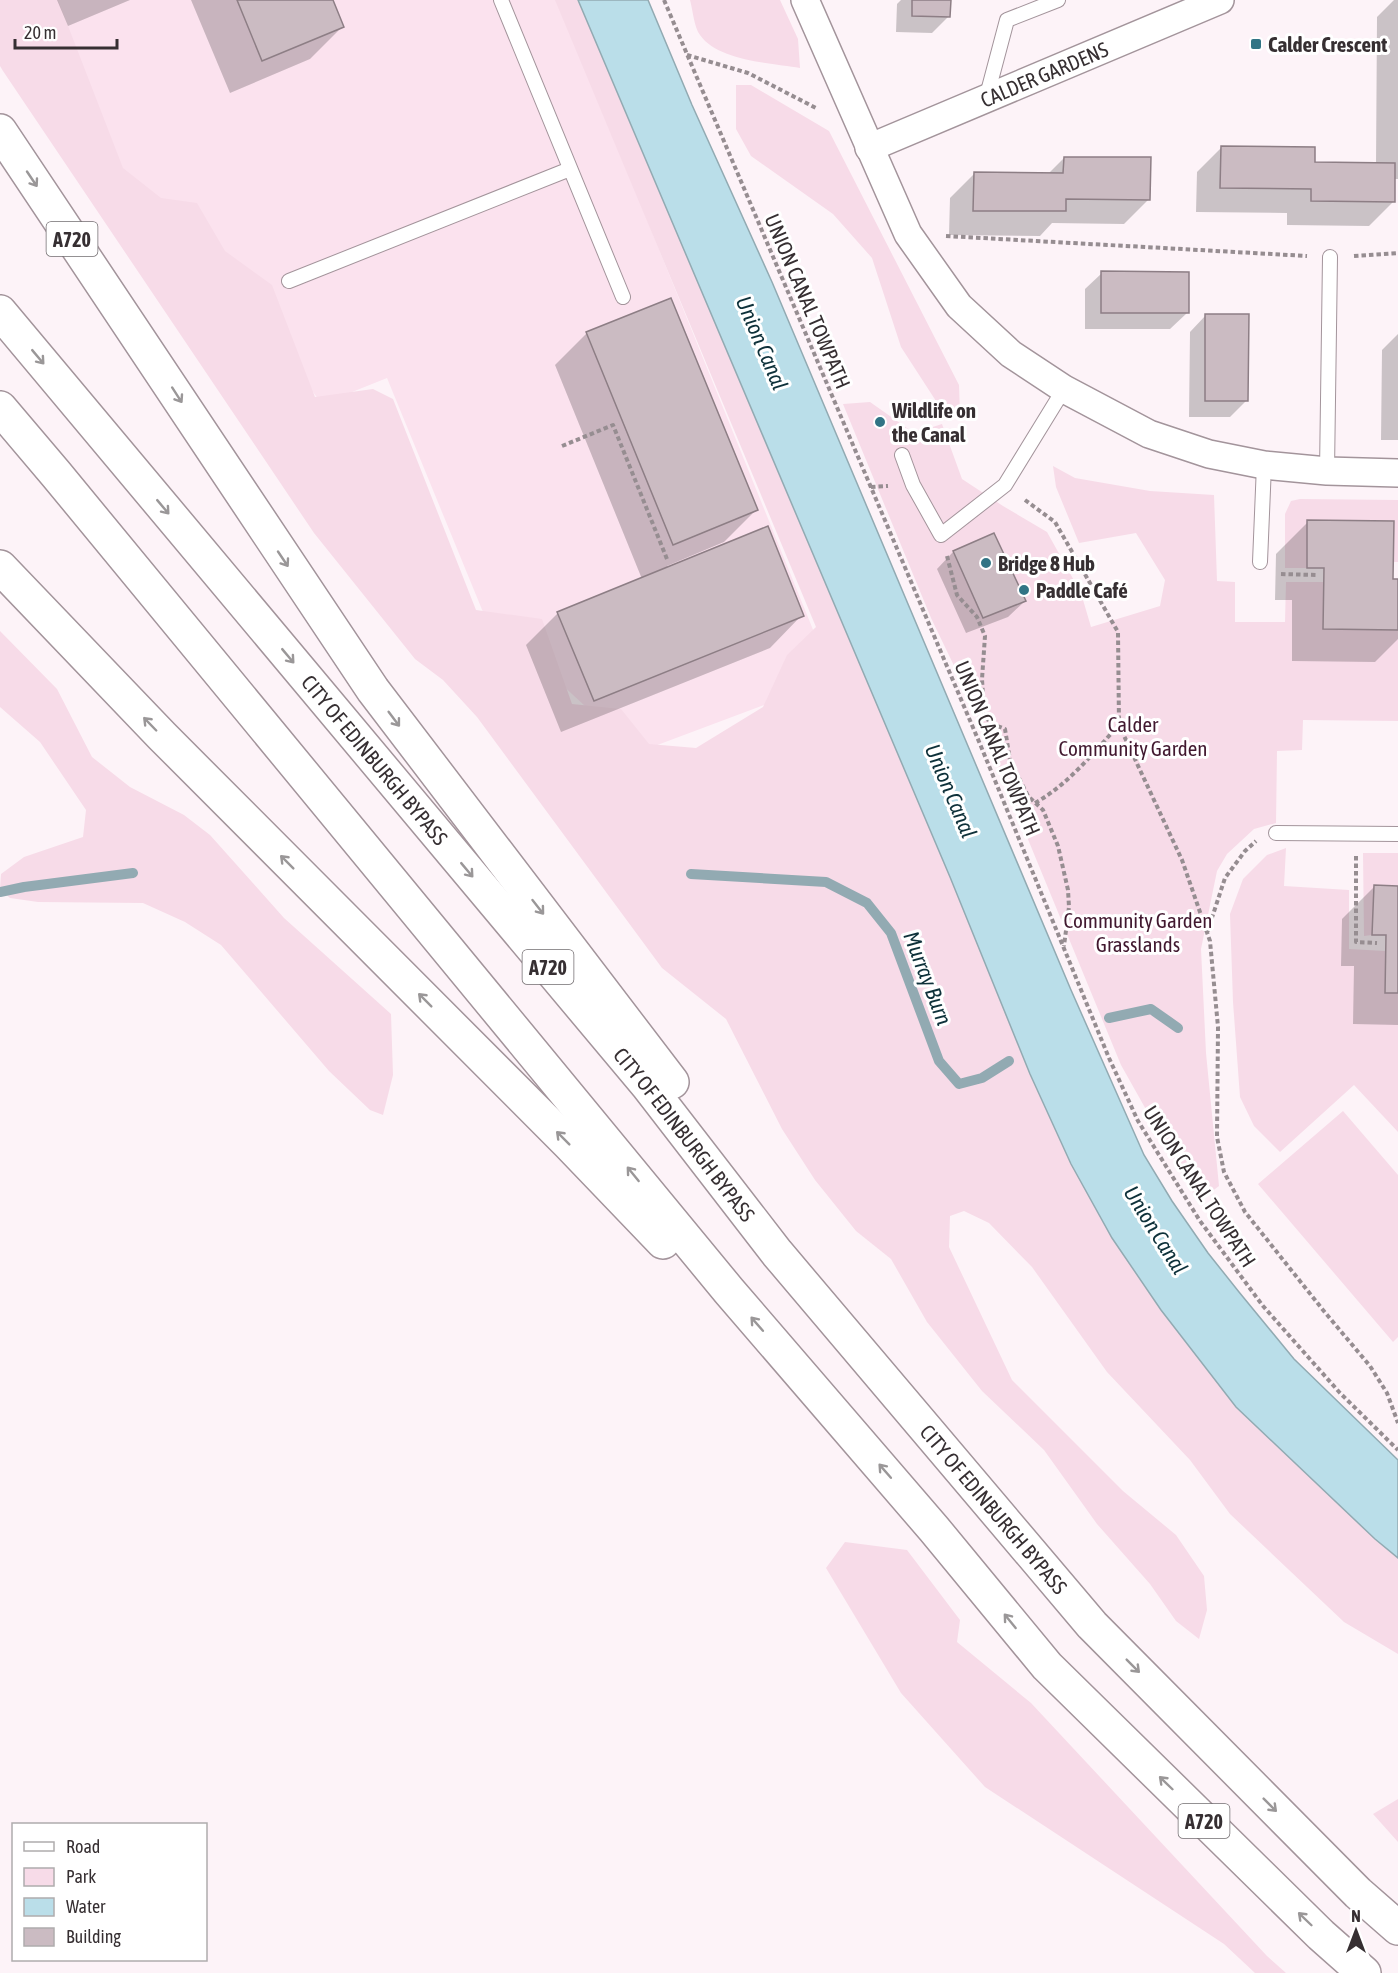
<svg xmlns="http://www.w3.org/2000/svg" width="1398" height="1973" font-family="'Asap Condensed',sans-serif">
<rect width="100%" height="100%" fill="#fdf3f8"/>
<path fill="#fbe2ee" d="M56,0H558L833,679L636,753L483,612L387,378L322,404L231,284L130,205Z"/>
<path fill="#f7dbe8" d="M0,0H58L123,168L161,198L197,203L225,251L272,285L315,397L373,389L393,399L476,610L542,619L572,704L621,709L649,744L696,748L763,707L787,655L816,627L555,0H578L950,877L1030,1074L1071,1164L1112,1238L1161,1310L1236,1407L1375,1539L1398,1558V1654L1344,1622L1230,1514L1190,1460L1107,1372L1032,1267L989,1223L964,1211L950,1216L949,1247L1012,1380L1123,1491L1176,1535L1204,1576L1207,1610L1199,1639L1176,1621L1150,1584L1097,1524L1044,1450L982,1391L927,1322L891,1259L856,1231L815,1180L782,1129L726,1019L662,968L477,717L443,680L415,659L314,533L3,71L0,66Z
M690,0H780L798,39L800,68C771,63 718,61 700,35C694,27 693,11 690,0Z
M736,85H751L829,131L959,385L960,414L947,418L901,347L872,258L833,214L751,156L736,129Z
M870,402L914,433L942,424L962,479L1003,506L1047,532L1081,593L1091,627L1160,606L1165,580L1136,533L1079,543L1056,487L1053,466L1075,478L1150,491L1214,495L1217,581L1235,582V622H1285L1286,582H1324L1323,629L1398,630V721L1303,720L1302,750L1277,751L1276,823L1254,829L1227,854L1217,871L1201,949L1206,1053L1219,1186L1198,1202L1121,1065L971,701L931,618L843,404Z
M1300,499L1398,500V562H1393L1307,521V568H1285V514L1291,501Z
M0,631L57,689L92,757L130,787L184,815L210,835L284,918L391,1014L393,1075L383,1115L370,1110L329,1071L221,945L185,922L143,903L38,902L10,898L0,889L1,874L24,857L83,837L86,810L40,742L0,707Z
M1286,848L1284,886L1349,890V949L1385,951V992L1398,993V1132L1354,1085L1280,1152L1254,1126L1240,1097L1233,1002L1230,914L1243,879L1267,855Z
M1363,853H1398V886L1374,885L1372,935L1364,936Z
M1343,1111L1398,1175V1337L1393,1342L1258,1184Z
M845,1542L907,1550L960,1620L957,1642L1031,1703L1267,1956L1286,1973H1255L1224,1944L985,1787L901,1693L826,1568Z
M1398,1799V1842L1373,1814Z"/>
<path fill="#badee9" stroke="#92aab2" stroke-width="1.5" d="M578,0H648L692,105L772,282L1071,990L1144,1155L1172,1201L1208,1253L1239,1292L1294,1359L1398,1460V1558L1375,1539L1236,1407L1161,1310L1112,1238L1071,1164L1030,1074L950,877Z"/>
<path fill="#0003" d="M57,0H130L68,26Z
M191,0H331L342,27L310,59L230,93Z
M901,0H949V16L932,33L896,32L897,4Z
M1394,0H1398V179H1394V201L1369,226L1287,225V213L1196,212L1197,172L1221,148L1314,163L1376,164L1377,17Z
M1064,158L1149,199L1124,224L1052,223L1040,236L949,235L950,198L974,174H1048Z
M1102,273L1187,313L1170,329H1085V289Z
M1206,315L1246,401L1230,417H1189L1190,332Z
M587,333L756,510L724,542L667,566L668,568L802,615L770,648L561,732L526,645L558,613L642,579L555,365Z
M1398,334V440H1381L1382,350Z
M1308,522L1392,581H1398V639L1375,662L1292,661V600H1275L1276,554Z
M994,535L1025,601L1008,617L966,633L937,569L953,552Z
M1374,887H1398V1025L1353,1024L1354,966H1341L1342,919Z"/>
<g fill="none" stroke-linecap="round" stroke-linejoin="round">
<path stroke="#92aab2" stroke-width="10" d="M691,874L826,882L867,903L891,933L939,1061L959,1084L982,1078L1009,1061
M0,892L24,887L133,873
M1109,1018L1151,1009L1178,1028"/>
</g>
<path fill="#cbbbc2" stroke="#8d7e85" stroke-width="1.5" d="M237,0H333L344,27L262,61Z
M912,0H951L950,17L912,16Z
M1221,146L1315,147V162L1395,163V202L1311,201V189L1220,188Z
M1064,157H1151L1150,200L1066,199V211H973L974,172L1063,173Z
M1101,271L1189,272V313H1101Z
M671,298L758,510L673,545L586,332Z
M1205,314H1249L1248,401H1205Z
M1307,520L1394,521L1393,579H1398V630L1323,629L1324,568H1307Z
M768,526L804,616L594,701L557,612Z
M994,533L1026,601L983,618L953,551Z
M1374,885L1398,886V993H1385L1386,935H1372Z"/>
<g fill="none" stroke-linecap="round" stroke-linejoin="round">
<g stroke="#a3949b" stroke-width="16">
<path id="lane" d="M501,0L623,297
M986,99L1007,20L1058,0
M289,281L570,169
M902,455L913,485L941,535L1005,485L1064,389
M1327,471L1330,257
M1260,562L1264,465
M1276,833L1398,834"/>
</g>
<g stroke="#a3949b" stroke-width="30">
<g id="street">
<path d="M805,0L908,234L959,306L1011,354L1064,389L1149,434L1209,454L1264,465L1327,471L1398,473"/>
<path id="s1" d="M869,148L1220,0"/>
</g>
</g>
<g stroke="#a3949b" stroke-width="36">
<g id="highway">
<path d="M0,131L373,690L672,1082"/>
<path id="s2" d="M0,312L648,1086L777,1253L1092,1625L1358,1893L1398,1928"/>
<path d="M0,408L56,474L729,1291L934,1529L1047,1666L1321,1935L1364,1973"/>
<path d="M0,567L162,736L569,1144L663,1242"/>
</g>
</g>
<path stroke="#968d91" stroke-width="4" stroke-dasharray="4.5 3" stroke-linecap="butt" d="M664,0L980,744L1109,1058L1138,1121L1200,1221L1263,1306L1340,1393L1398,1450
M687,55L748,73L818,109
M946,236L1307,256
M1354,256L1398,253
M562,446L613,425L667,559
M871,487L888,486
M1025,500L1055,522L1118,632L1119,725L1182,860L1210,941L1218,1027L1217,1137L1224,1172L1245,1212L1323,1310L1370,1366L1387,1393L1398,1423
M947,556L957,595L977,617L985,636L982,679L984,713L990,723L1005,729L1010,760L1028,796L1043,810L1058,846L1068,890L1069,907L1064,946
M1281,574L1316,575
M1035,803C1069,784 1093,753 1119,725
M1356,856V942L1377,943
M1207,933L1225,878L1245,851L1256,841"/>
<use href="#lane" stroke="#fff" stroke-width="14"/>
<use href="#street" stroke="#fff" stroke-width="27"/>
<use href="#highway" stroke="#fff" stroke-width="33"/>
</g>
<defs><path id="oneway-shaft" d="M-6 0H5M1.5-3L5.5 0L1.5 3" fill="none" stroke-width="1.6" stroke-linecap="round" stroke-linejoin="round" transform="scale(1.5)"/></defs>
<g stroke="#9a9798">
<use href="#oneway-shaft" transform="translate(32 179) rotate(56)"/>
<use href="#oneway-shaft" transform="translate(38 357) rotate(50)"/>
<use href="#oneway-shaft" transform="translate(177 395) rotate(57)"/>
<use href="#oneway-shaft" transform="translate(163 507) rotate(50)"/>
<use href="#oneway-shaft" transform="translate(283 559) rotate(56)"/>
<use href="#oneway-shaft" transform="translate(288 656) rotate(50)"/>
<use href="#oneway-shaft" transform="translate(394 719) rotate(53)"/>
<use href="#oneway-shaft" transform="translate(150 724) rotate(-134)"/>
<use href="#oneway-shaft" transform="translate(287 862) rotate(-135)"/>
<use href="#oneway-shaft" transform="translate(467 870) rotate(50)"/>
<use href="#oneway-shaft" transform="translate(538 907) rotate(52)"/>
<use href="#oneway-shaft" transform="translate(425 1000) rotate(-135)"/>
<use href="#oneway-shaft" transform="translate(563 1138) rotate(-135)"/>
<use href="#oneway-shaft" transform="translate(633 1174) rotate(-129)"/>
<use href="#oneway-shaft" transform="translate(757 1324) rotate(-131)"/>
<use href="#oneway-shaft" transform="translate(885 1471) rotate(-131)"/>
<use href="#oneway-shaft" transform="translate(1010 1621) rotate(-129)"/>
<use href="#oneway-shaft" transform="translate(1133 1666) rotate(45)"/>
<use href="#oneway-shaft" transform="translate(1166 1783) rotate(-136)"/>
<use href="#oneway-shaft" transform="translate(1270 1805) rotate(45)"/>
<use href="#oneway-shaft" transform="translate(1305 1919) rotate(-136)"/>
</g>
<g fill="#317485" stroke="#fff" stroke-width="2">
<rect x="1250" y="38" width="12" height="12" rx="3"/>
<circle cx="880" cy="422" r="6"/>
<circle cx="986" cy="563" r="6"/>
<circle cx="1024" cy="590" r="6"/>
</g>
<g text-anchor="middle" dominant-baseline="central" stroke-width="6" stroke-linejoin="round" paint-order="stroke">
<g fill="#fff" stroke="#726d70" stroke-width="1.5">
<rect x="46.5" y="222" width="51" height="34" rx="4.5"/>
<rect x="522.5" y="950" width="51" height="34" rx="4.5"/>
<rect x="1178.5" y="1804" width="51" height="34" rx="4.5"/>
</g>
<g font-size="20" font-weight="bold" fill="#362f32">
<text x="72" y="239">A720</text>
<text x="548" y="967">A720</text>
<text x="1204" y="1821">A720</text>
</g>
<g font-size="21" font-weight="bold" fill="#362f32" stroke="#fff" text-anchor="start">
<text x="1268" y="44">Calder Crescent</text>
<text x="892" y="410">Wildlife on<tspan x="892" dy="24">the Canal</tspan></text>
<text x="998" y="563">Bridge 8 Hub</text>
<text x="1036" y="590">Paddle Café</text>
</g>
<g font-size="21" fill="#362f32" stroke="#fff">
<text stroke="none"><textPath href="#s1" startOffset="190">CALDER GARDENS</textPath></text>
<text transform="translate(808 301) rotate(67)">UNION CANAL TOWPATH</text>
<text transform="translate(998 748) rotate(67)">UNION CANAL TOWPATH</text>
<text stroke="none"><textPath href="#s2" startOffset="584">CITY OF EDINBURGH BYPASS</textPath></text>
<text stroke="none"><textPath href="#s2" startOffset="1070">CITY OF EDINBURGH BYPASS</textPath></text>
<text transform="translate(1200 1186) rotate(57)">UNION CANAL TOWPATH</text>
<text stroke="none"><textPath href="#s2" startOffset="1556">CITY OF EDINBURGH BYPASS</textPath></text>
</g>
<g font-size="21" fill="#41182f" stroke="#fff">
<text x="1133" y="724">Calder<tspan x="1133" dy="24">Community Garden</tspan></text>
<text x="1138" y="920">Community Garden<tspan x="1138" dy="24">Grasslands</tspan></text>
</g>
<g font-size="22" font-style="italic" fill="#0e313a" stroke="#fff">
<text transform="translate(762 343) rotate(67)">Union Canal</text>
<text transform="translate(951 791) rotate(67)">Union Canal</text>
<text transform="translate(928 978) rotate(69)">Murray Burn</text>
<text transform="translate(1156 1230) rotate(58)">Union Canal</text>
</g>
</g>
<rect x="12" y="1823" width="195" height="138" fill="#ffffff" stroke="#afacad" stroke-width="1.5"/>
<rect x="24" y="1842" width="30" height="9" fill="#ffffff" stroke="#afacad" stroke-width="1.5"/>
<text x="66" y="1853" font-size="18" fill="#362f32">Road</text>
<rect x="24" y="1868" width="30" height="18" fill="#f7dbe8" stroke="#afacad" stroke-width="1.5"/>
<text x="66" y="1883" font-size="18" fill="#362f32">Park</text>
<rect x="24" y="1898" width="30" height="18" fill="#badee9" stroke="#afacad" stroke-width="1.5"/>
<text x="66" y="1913" font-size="18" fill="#362f32">Water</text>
<rect x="24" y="1928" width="30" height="18" fill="#cbbbc2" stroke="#afacad" stroke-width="1.5"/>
<text x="66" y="1943" font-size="18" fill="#362f32">Building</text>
<g transform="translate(1356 1931)" stroke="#ffffff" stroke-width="4.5" paint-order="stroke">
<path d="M0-4.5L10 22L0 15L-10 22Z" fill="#362f32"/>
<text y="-9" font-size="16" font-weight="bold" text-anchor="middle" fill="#362f32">N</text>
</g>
<path d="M15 39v9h102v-9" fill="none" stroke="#362f32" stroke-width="3"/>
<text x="24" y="39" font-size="18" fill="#362f32" stroke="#ffffff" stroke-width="4.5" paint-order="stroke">20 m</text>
</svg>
